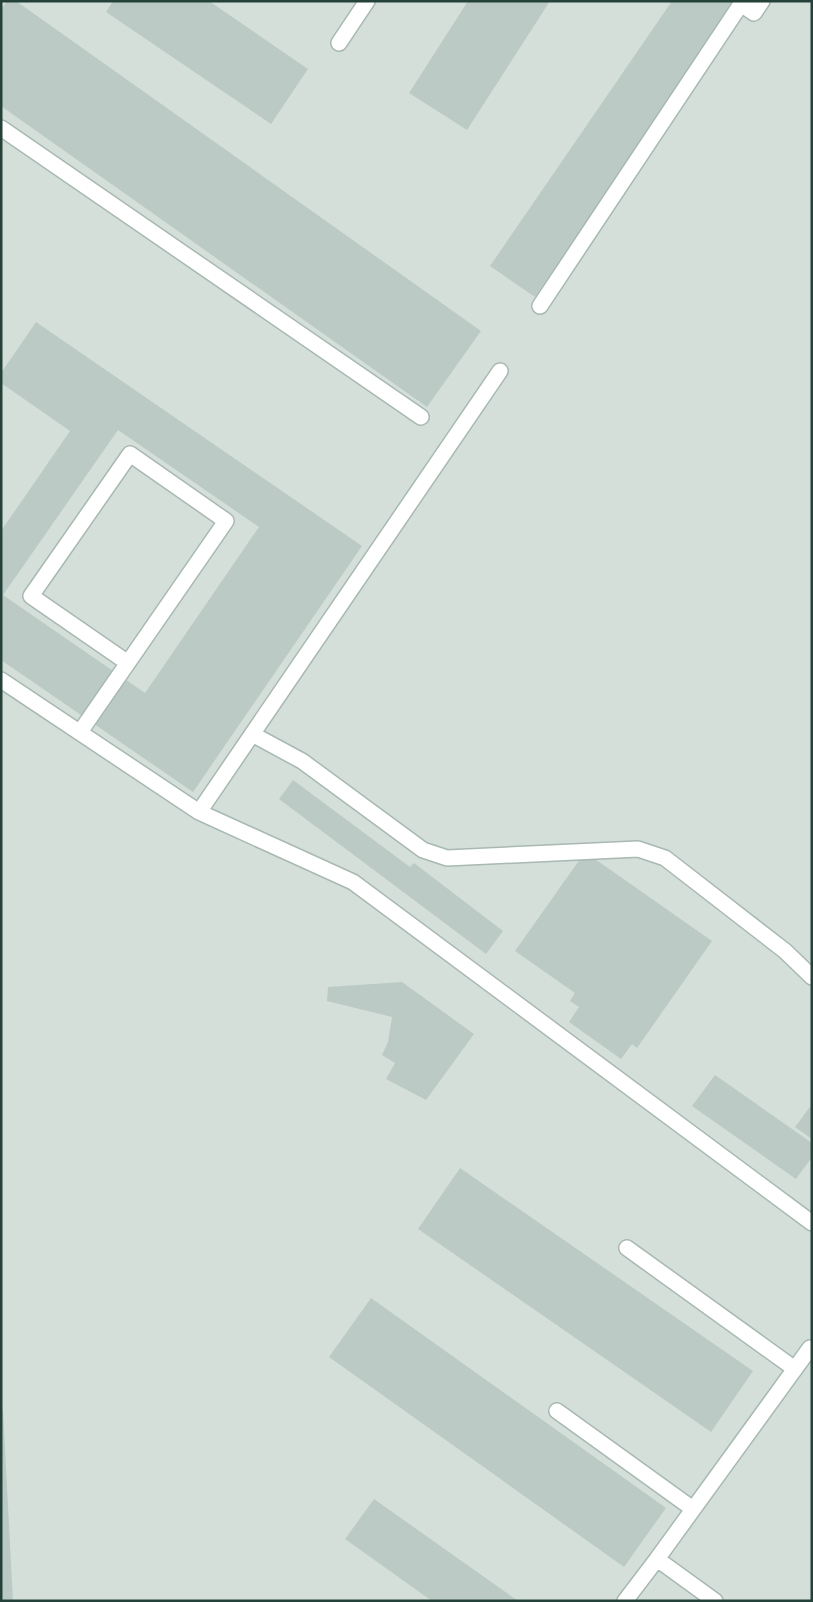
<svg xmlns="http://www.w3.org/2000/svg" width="813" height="1602" font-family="Inter,sans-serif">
<rect width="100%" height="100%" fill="#e6efeb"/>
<path fill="#d4dfda" d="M1,1H812V1601H1Z"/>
<path fill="#bbcac4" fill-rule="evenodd" d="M7,1H16L481,331L427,407L1,106V10Z
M113,1H209L308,69L271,124L106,12Z
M468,1H550L467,130L409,93Z
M672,1H737L535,297L490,266Z
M36,322L362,546L193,792L1,660V531L70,431L1,383V373ZM118,430L259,527L145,693L3,595Z
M293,780L410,867L414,863L503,931L486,954L279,799Z
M585,852L712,941L637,1048L632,1044L621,1059L569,1022L579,1007L570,1001L575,993L515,951Z
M402,982L474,1034L426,1100L386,1079L395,1063L382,1055L388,1042L392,1017L327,1001L328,987Z
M715,1075L812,1143V1157L796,1179L692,1106Z
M812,1104V1139L795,1127Z
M460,1168L753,1371L711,1432L418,1229Z
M371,1298L666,1508L624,1567L329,1357Z
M1,1411H3L13,1601H1Z
M374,1499L518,1601H432L345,1539Z"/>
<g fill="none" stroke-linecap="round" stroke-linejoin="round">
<g stroke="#a8b8b2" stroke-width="18">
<path id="minor" d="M339,43L367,1
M1,128L421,417
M540,306L741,4L754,13L762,1
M1,680L199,812L353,882L812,1223
M80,732L226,521L130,454L31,596L128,663
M252,734L302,761L423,850L447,858L638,849L665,858L785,951L812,977
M199,812L500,371
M627,1248L795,1369
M557,1411L693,1509
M625,1601L657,1559
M715,1601L657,1559L810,1348L812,1349"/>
</g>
<use href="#minor" stroke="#fff" stroke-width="15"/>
</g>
<rect width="813" height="1602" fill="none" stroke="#24423a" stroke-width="5"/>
</svg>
